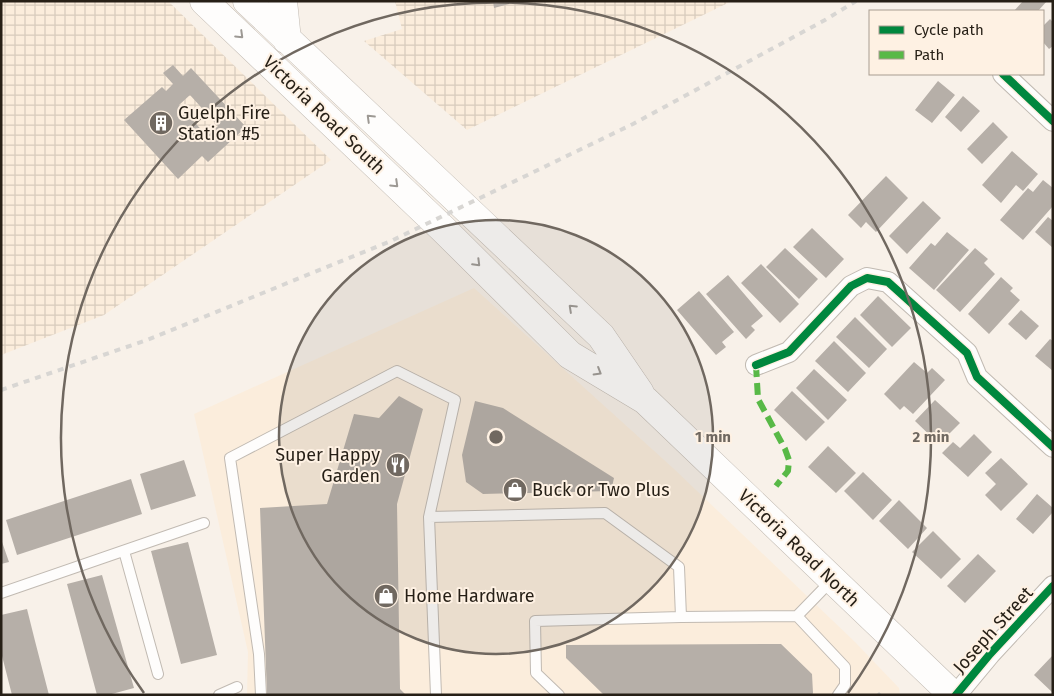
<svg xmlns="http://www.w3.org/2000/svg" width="1054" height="696" font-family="'Fira Sans',sans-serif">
<defs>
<pattern id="industrial-grid" width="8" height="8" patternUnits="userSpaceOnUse" patternTransform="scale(1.25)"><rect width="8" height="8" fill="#fbeddc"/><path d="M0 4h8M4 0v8" fill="none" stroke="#d7cbbc"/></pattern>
</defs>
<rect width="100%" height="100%" fill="#f8f1e9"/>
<path fill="#fbeddc" d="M474,288L673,468L855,642L899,688L900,695H247L248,652L194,414Z"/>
<path fill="url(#industrial-grid)" d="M1,1H168L331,160L104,315L1,355Z
M395,1H732L467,130L364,41L402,29Z"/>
<path fill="#b6afa8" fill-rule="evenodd" d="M493,1H516V2L494,8Z
M1023,1H1047L1038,11H1014Z
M1050,19L1053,22V46L1049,49L1043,42V26Z
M173,65L183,76L191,68L246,127L208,162L202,156L178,179L124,120L162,87L166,91L173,84L163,73ZM190,95L218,126L207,136L179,105Z
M938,81L955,95L932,123L915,110Z
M963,96L980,111L961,132L945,117Z
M993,122L1008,137L982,164L967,149Z
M1012,151L1038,174L1023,191L1016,185L1001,203L982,185Z
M886,176L908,198L876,232L866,222L861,228L848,215Z
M1043,180L1053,188V206L1023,240L1000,220L1028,188L1033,192Z
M923,201L941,218L907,254L889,236Z
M1048,217L1053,221V248L1035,232Z
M812,228L844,259L826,278L793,247Z
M947,232L969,250L934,290L909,268L931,243L935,246Z
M785,248L818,279L799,299L766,267Z
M975,248L988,259L984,263L995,274L960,312L936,290Z
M761,264L799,304L780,323L741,283Z
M728,275L763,316L751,326L755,330L746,339L706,294Z
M1001,277L1013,288L1010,291L1020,300L989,334L968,314Z
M699,291L734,332L722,342L726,347L716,355L677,310Z
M878,296L911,328L892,347L860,315Z
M1021,310L1039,326L1026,340L1008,324Z
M855,317L887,349L869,368L836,337Z
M1050,339L1053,341V371L1035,356Z
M834,341L866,373L848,392L815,361Z
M914,362L927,373L932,368L945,380L913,414L904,406L900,410L884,394Z
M814,369L847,400L828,420L796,388Z
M792,391L825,422L806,441L774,410Z
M399,396L423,409L397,504L400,689L406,695H267L260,508L327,504L354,414L379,418Z
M935,400L960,423L939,444L915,421Z
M475,401L503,408L614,478L611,491L483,494L466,482L462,455Z
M974,434L992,452L968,477L942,453L953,442L960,448Z
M828,446L856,473L836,493L808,467Z
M1001,458L1028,484L1001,511L985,495L996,484L985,473Z
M184,460L196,496L151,510L140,474Z
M863,472L892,500L873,520L844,491Z
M131,479L142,514L17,555L6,520Z
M1037,494L1053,508V512L1033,534L1016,519Z
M899,500L927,528L908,549L879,521Z
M933,531L961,559L941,579L912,552Z
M1,539L9,562L1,564Z
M188,542L217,655L181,664L151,551Z
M978,554L996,571L965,603L947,586Z
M102,575L134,688L108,695H97L67,584Z
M27,609L35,641L49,695H12L1,652V615Z
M781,644L812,674L813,693L812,695H604L566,658V645Z
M1053,655V693L1034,675Z"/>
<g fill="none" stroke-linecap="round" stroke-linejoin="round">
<g stroke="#c1bab2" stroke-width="12">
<path id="lane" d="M124,551L158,674
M1,593L204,523
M797,616L845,667V685L838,695
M219,695L237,687
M261,695L259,654L230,458L397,371L455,400L429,517
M436,695L429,517L605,513L679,567L681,617L797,616L832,580
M559,695L536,673L535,621L681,617"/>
</g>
<g stroke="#c1bab2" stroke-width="22">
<path id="street" d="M1003,74L1053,121
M756,365L789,352L851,286L867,278L888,282L967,353L977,377L1053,447
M956,695L990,654L1053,586"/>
</g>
<g stroke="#c1bab2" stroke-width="29">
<path id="secondary" d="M204,1L443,229L570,355L645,400L953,695
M247,1L601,336L640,393
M283,1L287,40"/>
</g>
<path stroke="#d3d1cd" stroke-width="3" stroke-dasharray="4 2.5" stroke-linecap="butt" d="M878,693L880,695"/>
<use href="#lane" stroke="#fefdfc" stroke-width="10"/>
<use href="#street" stroke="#fefdfc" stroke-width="20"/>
<use href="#secondary" stroke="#fefdfc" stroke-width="28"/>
<path stroke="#d8d6d3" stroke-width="4" stroke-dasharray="6 6" stroke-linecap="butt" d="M1,390L147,340L391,241L633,124L825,20L856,1"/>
<path stroke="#58b947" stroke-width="6" stroke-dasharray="12 6" stroke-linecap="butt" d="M756,365L758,399L785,449L789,460L788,471L776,486"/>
<g stroke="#fef1e3" stroke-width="11">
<path id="cycleway" d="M1003,74L1053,121
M756,365L789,352L851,286L867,278L888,282L967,353L977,377L1053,447
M956,695L990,654L1053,586"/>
</g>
<use href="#cycleway" stroke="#00873e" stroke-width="8"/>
</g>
<defs><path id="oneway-chevron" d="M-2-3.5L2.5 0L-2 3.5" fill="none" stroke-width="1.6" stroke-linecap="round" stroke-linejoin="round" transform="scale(1.25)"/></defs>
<g stroke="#9d9994">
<use href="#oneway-chevron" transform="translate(240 35) rotate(44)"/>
<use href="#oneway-chevron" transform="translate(370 118) rotate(-136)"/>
<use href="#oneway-chevron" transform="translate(395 184) rotate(44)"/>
<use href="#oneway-chevron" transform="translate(477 263) rotate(45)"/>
<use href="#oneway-chevron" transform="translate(572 308) rotate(-137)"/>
<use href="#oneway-chevron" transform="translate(598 372) rotate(31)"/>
</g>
<circle cx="496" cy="437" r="217" fill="#706860" fill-opacity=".12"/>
<g fill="none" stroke="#706860" stroke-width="2.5">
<circle cx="496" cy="437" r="217"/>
<path d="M144 693A435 435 0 1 1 848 693"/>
</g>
<defs>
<g id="building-disc" transform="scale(1.25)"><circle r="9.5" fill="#706860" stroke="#fef1e3"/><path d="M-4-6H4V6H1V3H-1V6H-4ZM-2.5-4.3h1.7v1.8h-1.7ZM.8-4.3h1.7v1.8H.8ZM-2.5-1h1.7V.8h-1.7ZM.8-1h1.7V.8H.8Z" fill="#fff"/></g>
<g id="restaurant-disc" transform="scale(1.25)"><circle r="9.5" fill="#706860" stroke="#fef1e3"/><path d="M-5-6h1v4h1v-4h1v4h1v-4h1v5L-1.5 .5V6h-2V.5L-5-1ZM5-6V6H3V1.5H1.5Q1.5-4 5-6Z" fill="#fff"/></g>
<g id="shop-disc" transform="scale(1.25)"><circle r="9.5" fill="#706860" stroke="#fef1e3"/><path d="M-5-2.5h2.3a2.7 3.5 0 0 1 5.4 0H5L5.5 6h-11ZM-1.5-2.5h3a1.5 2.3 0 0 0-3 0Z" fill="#fff"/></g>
</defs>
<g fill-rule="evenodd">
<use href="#building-disc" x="161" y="123"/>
<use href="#restaurant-disc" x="398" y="465"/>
<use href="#shop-disc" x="515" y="490"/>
<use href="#shop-disc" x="386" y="596"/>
</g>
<g text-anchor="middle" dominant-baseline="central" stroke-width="4" stroke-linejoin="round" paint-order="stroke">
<g font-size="18" fill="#261f16" stroke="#fef1e3" text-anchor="start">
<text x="178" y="113">Guelph Fire<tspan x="178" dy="21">Station #5</tspan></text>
<text x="380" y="455" text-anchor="end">Super Happy<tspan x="380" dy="21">Garden</tspan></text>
<text x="532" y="490">Buck or Two Plus</text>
<text x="404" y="596">Home Hardware</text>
</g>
<g font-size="18" fill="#261f16" stroke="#fef1e3">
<text transform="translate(324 115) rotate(44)">Victoria Road South</text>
<text transform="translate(799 548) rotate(44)">Victoria Road North</text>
<text transform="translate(993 630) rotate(-48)">Joseph Street</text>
</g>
</g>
<circle cx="496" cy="437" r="8" fill="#706860" stroke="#fef1e3" stroke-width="2.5"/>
<g font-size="15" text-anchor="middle" font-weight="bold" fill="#706860" stroke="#fef1e3" stroke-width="4" stroke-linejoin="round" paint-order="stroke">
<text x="713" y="442">1 min</text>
<text x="931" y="442">2 min</text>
</g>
<rect width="1054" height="696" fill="none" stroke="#261f16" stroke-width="5"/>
<rect x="869" y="10" width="175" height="65" fill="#fef1e3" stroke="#a89d91"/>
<rect x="879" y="26" width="25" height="8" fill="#00873e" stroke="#a89d91"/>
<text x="914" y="35" font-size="15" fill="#261f16">Cycle path</text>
<rect x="879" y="51" width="25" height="8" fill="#58b947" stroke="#a89d91"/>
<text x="914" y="60" font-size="15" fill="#261f16">Path</text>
</svg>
